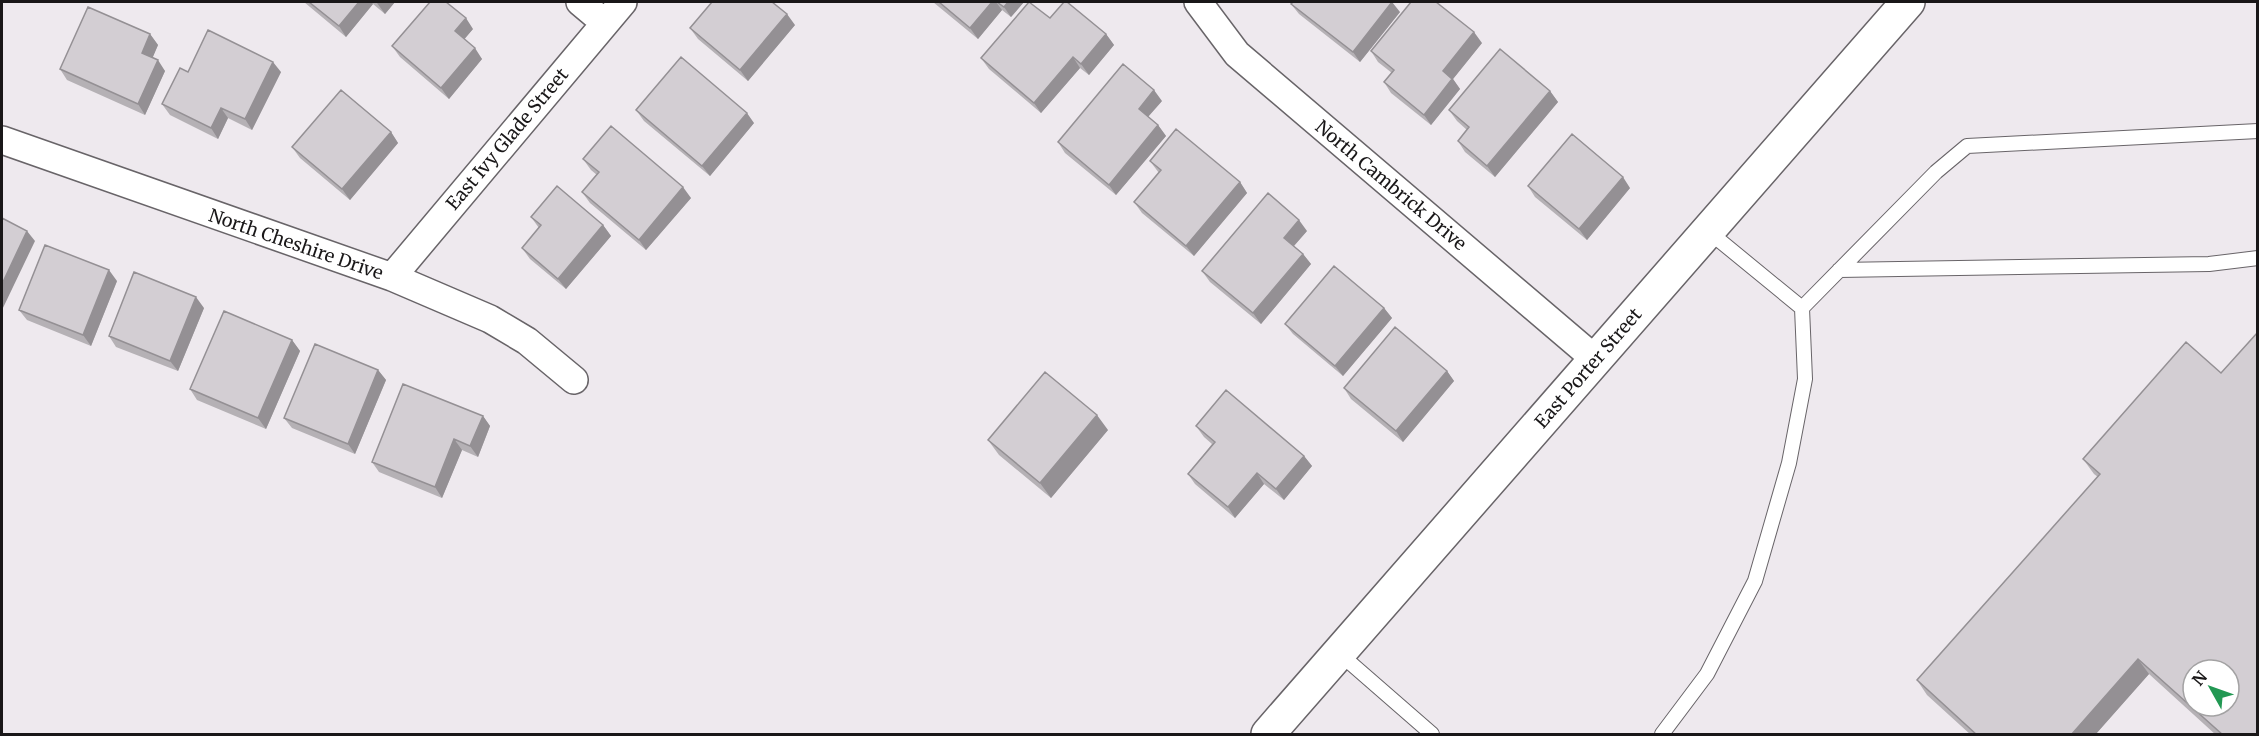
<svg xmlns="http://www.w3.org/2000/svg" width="2259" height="736" font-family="Merriweather,serif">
<rect width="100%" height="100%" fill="#eee9ee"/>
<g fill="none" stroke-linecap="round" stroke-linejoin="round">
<g stroke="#686468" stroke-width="16">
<path id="service" d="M1839,270L2209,264L2258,258
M1802,308L1936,172L1967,146L2258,131
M1339,653L1432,734
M1662,734L1707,674L1755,581L1789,463L1805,379L1802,308L1708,231"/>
</g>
<g stroke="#686468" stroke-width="30">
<path id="minor" d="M580,2L605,23
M1198,2L1237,54L1595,359
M2,140L392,277L490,319L527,341L574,380
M392,277L623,2"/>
</g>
<g stroke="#686468" stroke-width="36">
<path id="tertiary" d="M1268,734L1908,2"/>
</g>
<use href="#service" stroke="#fff" stroke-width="14"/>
<use href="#minor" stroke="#fff" stroke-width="27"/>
<use href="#tertiary" stroke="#fff" stroke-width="33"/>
</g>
<path fill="#b5b1b5" d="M304,2H395L385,14L373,4L346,37Z
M933,2H1024L1011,17L1002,10L978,39Z
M1291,4L1400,12L1360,62L1299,14Z
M1050,18L1106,34L1114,45L1089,75L1080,68L1041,113L989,69L981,58Z
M795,25L748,81L698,39L690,28Z
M473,29L464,39L482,59L449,99L400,57L392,46Z
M150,34L158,45L152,58L165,71L145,115L67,80L60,69Z
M1482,43L1453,79L1460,89L1431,125L1391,93L1384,82L1392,73L1378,62L1371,51Z
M188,72H281L252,130L228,118L218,139L170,115L162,104Z
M1550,91L1558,102L1495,177L1465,152L1458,141L1467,130L1457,121L1449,110Z
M1162,101L1148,117L1158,125L1166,136L1116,195L1065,153L1058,142Z
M636,110L754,123L710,176L644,121Z
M391,132L398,143L350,200L300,158L292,147Z
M583,159L691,198L646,250L590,203L582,192L597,175L591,170Z
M1150,161L1240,182L1247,193L1194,256L1142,213L1134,202L1159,173Z
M1528,186L1630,188L1587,240L1535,197Z
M531,217L603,225L611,236L566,289L530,259L522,248L539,228Z
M1307,231L1294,246L1303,254L1311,264L1261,324L1210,282L1202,271Z
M117,281L91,346L27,320L19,310Z
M204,308L178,371L116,347L109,336Z
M1384,308L1392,318L1343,376L1293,334L1285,324Z
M292,340L300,351L266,429L197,400L190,389Z
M378,370L386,380L355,454L292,428L284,418Z
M1447,371L1454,381L1403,442L1351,399L1344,388Z
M2221,373L2258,735H2216L2149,674L2095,735H1971L1927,695L1917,680L2098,477L2094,474L2083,459Z
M483,416L490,426L478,457L462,450L442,498L379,472L372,462Z
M1196,426L1304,456L1312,466L1284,500L1264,484L1235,518L1195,484L1188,474L1212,444L1204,437Z
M1108,430L1051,498L999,455L988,440Z"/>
<path fill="#949094" d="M359,2H371L373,4L346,37L339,26Z
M378,2H395L385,14L377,3Z
M992,2H996L1002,10L978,39L970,28Z
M1008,2H1024L1011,17L1004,7Z
M1392,2L1400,12L1360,62L1353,52Z
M787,14L795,25L748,81L740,70Z
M466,18L473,29L462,42L455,31Z
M1474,32L1482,43L1453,79L1460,89L1431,125L1424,115L1443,71Z
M150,34L158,45L150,64L142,53Z
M1106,34L1114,45L1089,75L1081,64Z
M475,48L482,59L449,99L441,88Z
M1073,57L1080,68L1041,113L1034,103Z
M158,60L165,71L145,115L138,104Z
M273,62L281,72L252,130L245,119Z
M1154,90L1162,101L1146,119L1139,109Z
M1550,91L1558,102L1495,177L1487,166Z
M221,108L228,118L218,139L211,128Z
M747,113L754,123L710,176L702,166Z
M1158,125L1166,136L1116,195L1109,185Z
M391,132L398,143L350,200L342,189Z
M1623,177L1630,188L1587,240L1579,229Z
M1240,182L1247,193L1194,256L1186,246Z
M683,187L691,198L646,250L639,240Z
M1299,220L1307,231L1292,248L1284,238Z
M603,225L611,236L566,289L558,279Z
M27,231L35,241L2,310V284Z
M1303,254L1311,264L1261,324L1253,313Z
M109,270L117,281L91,346L83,335Z
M196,297L204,308L178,371L170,361Z
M1384,308L1392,318L1343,376L1335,366Z
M292,340L300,351L266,429L258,418Z
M378,370L386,380L355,454L348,444Z
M1447,371L1454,381L1403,442L1396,431Z
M1097,415L1108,430L1051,498L1040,483Z
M483,416L490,426L478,457L470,446Z
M454,439L462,450L442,498L435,487Z
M1304,456L1312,466L1284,500L1276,489Z
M1257,473L1264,484L1235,518L1228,507Z
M2138,659L2149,674L2095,735H2071Z"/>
<path fill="#d3ced3" stroke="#949094" stroke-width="1.5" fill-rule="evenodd" d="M309,2H359L339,26Z
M430,2H446L466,18L455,31L475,48L441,88L392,46Z
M712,2H772L787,14L740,70L690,28Z
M939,2H992L970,28Z
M997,2H1008L1004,7Z
M1029,2L1050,18L1064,2H1067L1106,34L1081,64L1073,57L1034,103L981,58Z
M1293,2H1392L1353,52L1291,4Z
M1411,2H1436L1474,32L1443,71L1452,79L1424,115L1384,82L1394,70L1371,51Z
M88,7L150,34L142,53L158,60L138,104L60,69Z
M208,30L273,62L245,119L221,108L211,128L162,104L180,68L188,72Z
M1500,49L1550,91L1487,166L1458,141L1469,127L1449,110Z
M681,57L747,113L702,166L636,110Z
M1123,64L1154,90L1139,109L1158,125L1109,185L1058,142Z
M341,90L391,132L342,189L292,147Z
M611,126L683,187L639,240L582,192L599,172L583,159Z
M1176,129L1240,182L1186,246L1134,202L1161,170L1150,161Z
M1572,134L1623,177L1579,229L1528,186Z
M557,186L603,225L558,279L522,248L541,225L531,217Z
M1268,193L1299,220L1284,238L1303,254L1253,313L1202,271Z
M2,218L27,231L2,284Z
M45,245L109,270L83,335L19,310Z
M1334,266L1384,308L1335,366L1285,324Z
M134,272L196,297L170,361L109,336Z
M224,311L292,340L258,418L190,389Z
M1395,327L1447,371L1396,431L1344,388Z
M2258,332V735H2223L2138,659L2071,735H1977L1917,680L2100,474L2083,459L2186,342L2221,373ZM2193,670H2229V706H2193Z
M315,344L378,370L348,444L284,418Z
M1045,372L1097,415L1040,483L988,440Z
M403,384L483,416L470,446L454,439L435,487L372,462Z
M1226,390L1304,456L1276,489L1257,473L1228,507L1188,474L1215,442L1196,426Z"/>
<g text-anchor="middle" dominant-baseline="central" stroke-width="4.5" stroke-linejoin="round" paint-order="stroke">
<g font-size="18" fill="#191718" stroke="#fff">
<text transform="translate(507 139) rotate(-50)">East Ivy Glade Street</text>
<text transform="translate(1391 185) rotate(40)">North Cambrick Drive</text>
<text transform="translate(296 244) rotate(19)">North Cheshire Drive</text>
<text transform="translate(1588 368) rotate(-49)">East Porter Street</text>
</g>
</g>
<rect width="2259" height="736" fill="none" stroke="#191718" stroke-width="6"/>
<g transform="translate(2211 688) rotate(310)"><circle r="28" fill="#ffffff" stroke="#a3a2a3" stroke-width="1.5"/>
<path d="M0-4.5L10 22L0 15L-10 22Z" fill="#229853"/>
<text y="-9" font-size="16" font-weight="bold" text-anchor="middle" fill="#191718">N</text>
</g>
</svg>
